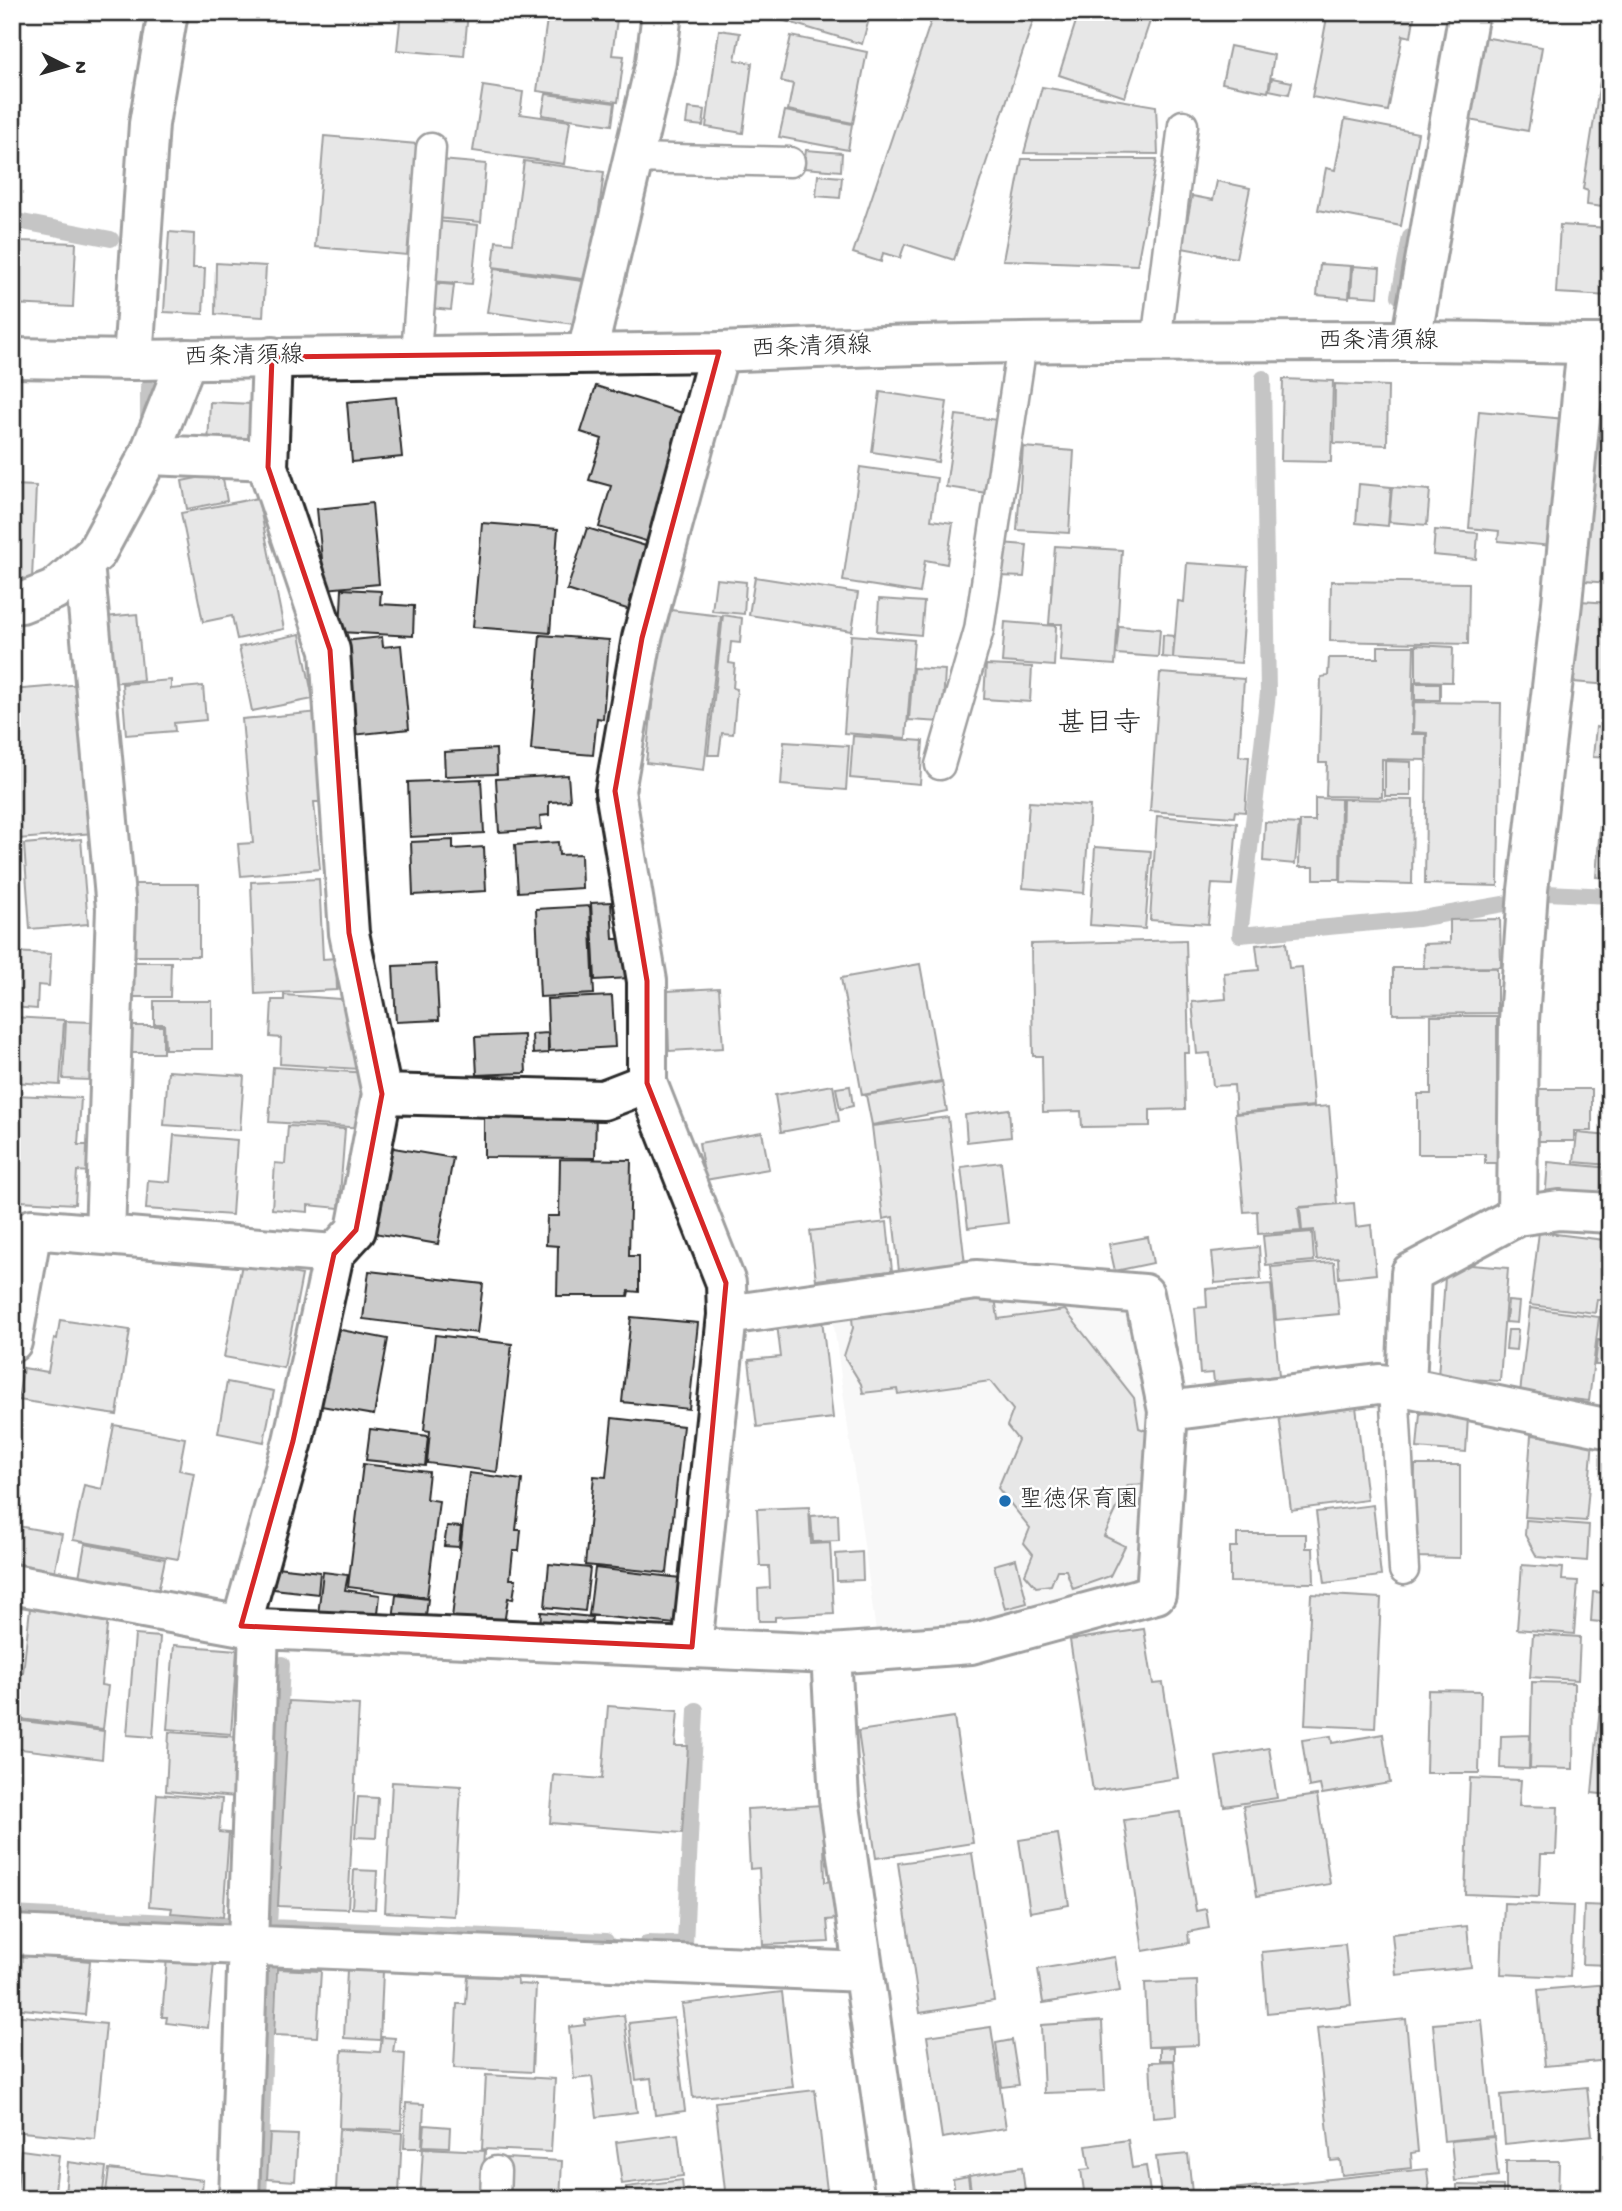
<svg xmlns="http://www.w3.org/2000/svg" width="1622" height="2211" font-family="'Gochi Hand','Klee One',sans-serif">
<rect width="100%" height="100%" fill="#fff"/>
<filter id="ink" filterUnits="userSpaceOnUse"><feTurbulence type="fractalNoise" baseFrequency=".0143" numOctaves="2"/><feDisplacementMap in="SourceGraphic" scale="14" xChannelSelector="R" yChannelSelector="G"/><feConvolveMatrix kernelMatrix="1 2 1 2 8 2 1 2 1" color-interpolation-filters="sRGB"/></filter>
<g filter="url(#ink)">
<path fill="#efefef" d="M977,1292L1118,1302L1130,1315L1150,1423L1142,1568L1131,1580L972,1623L876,1632L832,1311Z"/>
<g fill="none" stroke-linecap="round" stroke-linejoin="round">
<path stroke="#7e7e7e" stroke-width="16" d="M12,220L111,239
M1399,296L1410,237
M1263,378L1268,693L1240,935L1417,919L1515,902
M148,388V424
M1547,893L1610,896
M282,1664L269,1927L606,1941
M12,1914L228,1925
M647,1943L685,1944L696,1710
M259,2199L268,1965"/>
</g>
<path fill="#cbcbcb" stroke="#2b2b2b" stroke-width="2" d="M401,12H468L464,56L397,50Z
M548,12H618L612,55L624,56L618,102L537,91Z
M755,12H871L862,44Z
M934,12H1036L954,260L905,244L900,258L883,253L881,262L853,253Z
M1079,12H1153L1125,97L1059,75Z
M1328,12H1415L1411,37L1403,35L1388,111L1312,97Z
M719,30L740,33L735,60L752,63L743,133L706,127Z
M791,36L867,52L853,123L788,110L793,84L781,81Z
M1483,37L1542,47L1528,131L1469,120Z
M1607,37H1610V208L1587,205L1588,191L1583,189Z
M1230,46L1274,55L1268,92L1222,83Z
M1272,78L1292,82L1289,94L1269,90Z
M483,86L523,92L520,114L570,121L564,164L473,151Z
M1042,87L1156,106L1158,154L1024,153Z
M546,94L615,103L612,125L542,115Z
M688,108L705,110L703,126L686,124Z
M785,111L852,124L848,150L779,137Z
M1345,119L1418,133L1401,226L1318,210L1326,168L1335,170Z
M324,136L417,144L407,255L315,247Z
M806,150L842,153L841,171L804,168Z
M1022,159H1157L1137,265L1003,260Z
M441,160L486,164L481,222L436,218Z
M524,161L604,172L596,232L597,281L493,267L496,241L513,243Z
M818,175L842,177L840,198L816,196Z
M1217,181L1250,188L1236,258L1182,248L1192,196L1213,200Z
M435,221L478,225L472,284L430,281Z
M1560,225L1610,228V296L1556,293Z
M12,232L21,233L20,241L76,243L73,307L12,304Z
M169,232L194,234L193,268H205L203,314L164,312Z
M216,263L266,266L263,317L215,314Z
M1320,264L1351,266L1349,298L1317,295Z
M1353,266L1380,268L1378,297L1351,295Z
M494,269L597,283L580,325L487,312Z
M432,283L454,285L451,310L430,308Z
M1283,379L1333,381L1331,462L1281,461Z
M1335,384L1388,386L1387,445L1334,443Z
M596,386L689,415L649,542L599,527L611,486L589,480L602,439L581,432Z
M880,392L947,402L938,462L872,452Z
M396,397L402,457L352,462L347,402Z
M210,402L252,404L250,448L208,446Z
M1599,405L1610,406V583L1584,581Z
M1479,411L1565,419L1553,546L1498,541L1499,531L1469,528Z
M956,415L998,420L987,493L946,487Z
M1023,447L1074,451L1069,533L1017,530Z
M860,467L937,478L931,520L953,523L947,564L925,560L920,593L843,581Z
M222,473L227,501L187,509L182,481Z
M1359,484L1391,487L1388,526L1356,523Z
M12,485L36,486L32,579L12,578Z
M1392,487L1430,490L1427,525L1389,522Z
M258,498L284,629L237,639L232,616L203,622L181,513Z
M372,503L379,584L325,589L317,509Z
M482,523L558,529L550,633L473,627Z
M587,528L649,547L630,610L567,590Z
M1435,530L1478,533L1476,559L1433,555Z
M1001,543L1027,545L1024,577L999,576Z
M1055,546L1122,550L1115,665L1060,661L1062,624H1049Z
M1187,563L1248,567L1241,663L1173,658L1178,601L1184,602Z
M755,577L858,593L852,631L749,615Z
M716,579L746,582L744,614L712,611Z
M1331,581L1469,583L1468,644L1330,641Z
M342,589L381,591L380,604L414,606L413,636L340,632Z
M879,599L924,602L921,635L877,631Z
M1580,601L1610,603V685L1573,682Z
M662,609L721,616L704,770L646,763Z
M137,614L143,680L110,683L105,617Z
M723,615L742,618L740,643L731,642L729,663L735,664L733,688L737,689L733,734L722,733L719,755H708Z
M1005,622L1056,626L1054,666L1002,662Z
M1119,626L1160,629L1158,657L1116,654Z
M300,634L313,699L252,711L239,647Z
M540,635L609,640L603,719L597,718L593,755L531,750Z
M851,635L914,640L906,738L844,733Z
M1163,635L1174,636L1173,658L1162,657Z
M382,637L383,647L401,645L409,729L353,735L344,641Z
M1416,645L1453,647L1452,682L1416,681Z
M1378,646H1414L1412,734H1426V760L1382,759V797L1326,796L1327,763H1319L1321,677L1328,676L1329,658H1378Z
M986,665L1032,667L1030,702L984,699Z
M913,668L945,670L942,722L909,720Z
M1160,673L1244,679L1239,756L1249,757L1245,812L1235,811L1234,817L1150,811Z
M171,680V689L203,686L206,720L174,723L175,731L126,735L122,684Z
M1415,683H1440V700H1415Z
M82,684L94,833L18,839L12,781V690Z
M1414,702L1501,703L1498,886L1425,884L1427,733L1413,732Z
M320,712L329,802H314L320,869L241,876L238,844L253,843L242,719Z
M1596,727L1610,729V758L1593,757Z
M853,736L923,741L920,784L850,778Z
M784,742L849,746L846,790L781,785Z
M496,749L497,774L445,776L444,752Z
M1385,761L1411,762V796H1385Z
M568,775L570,801L549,802V815L540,816L541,829L499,832L496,779Z
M481,779L484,833L410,837L408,782Z
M1315,798L1341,799L1340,879H1314V867H1299L1300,821H1315Z
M1343,799L1413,800L1412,884L1341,882Z
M1029,802L1090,806L1084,893L1023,888Z
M1157,816L1237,823L1232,885L1212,884L1208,924L1150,920Z
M1265,822L1299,824L1295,864L1263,861Z
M1600,825L1610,826V878L1596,877Z
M81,839L88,924L30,929L24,844Z
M453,840V849L484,847L486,891L413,895L411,842Z
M558,842L559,855L581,854L582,888L518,892L515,845Z
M1095,847L1151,851L1145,929L1090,925Z
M319,879L323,959L336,958L337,990L255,994L251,882Z
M130,884H199V956H130Z
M611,902L613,939H627L629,978L595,980L591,903Z
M590,906L594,994L540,997L536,909Z
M1500,919L1501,967L1424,968L1423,944L1450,943V920Z
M1186,940L1189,1053H1184L1185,1109L1150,1110V1126L1082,1127L1081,1111L1043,1112L1042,1056H1033L1031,944Z
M1286,942L1289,968L1302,967L1314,1106L1236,1113L1234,1085L1213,1086L1210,1053L1197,1054L1192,1002L1226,999L1224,973L1259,970L1256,945Z
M12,952L51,954L49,986L38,985L37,1009L12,1007Z
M129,962H171L170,997H129Z
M436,964L439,1020L396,1022L393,966Z
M920,964L941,1081L862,1095L841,978Z
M1393,968H1497V1013L1393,1014Z
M719,988L723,1048L669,1051L667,991Z
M284,995L354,1000L359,1069L280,1064L281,1038L270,1037L272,1000H284Z
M612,996L615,1047L549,1051L547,999Z
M154,1001H212V1049H165L164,1024H154Z
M1431,1016H1497V1085H1505V1163H1485V1154H1418V1094H1431Z
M12,1017L64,1020L60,1085L12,1082Z
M66,1021L93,1022L91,1080L63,1079Z
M128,1026H163V1053H128Z
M548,1033V1053L533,1054L532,1034Z
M524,1035L526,1073L477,1075L475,1037Z
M273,1067L369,1073L365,1128L269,1122Z
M168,1071L244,1076L240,1130L164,1125Z
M942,1082L947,1111L872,1125L866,1095Z
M833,1085L839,1121L781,1132L775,1095Z
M850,1086L853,1106L840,1109L836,1088Z
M1536,1089H1592V1131H1574V1141H1536Z
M14,1095L81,1098L78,1145H91L90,1172L77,1171L75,1204L20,1201L21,1176H12Z
M1329,1106L1337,1204L1298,1208L1301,1231L1258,1234L1257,1211L1244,1212L1235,1114Z
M1009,1109L1011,1137L967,1142L965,1115Z
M484,1110L596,1111L595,1158L484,1157Z
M948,1117L965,1264L899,1271L893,1217L883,1219L872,1126Z
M288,1126L345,1129L339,1208L308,1205V1212L272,1209L275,1163L285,1164Z
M762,1132L769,1169L705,1180L699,1143Z
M1577,1133L1610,1136V1165L1574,1162Z
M174,1135L237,1140L232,1215L146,1209L148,1180L170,1182Z
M388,1147L453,1158L438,1244L374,1233Z
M560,1159L631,1160L629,1256H639V1292L629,1291L628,1296H557L558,1246L546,1245L547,1216H559Z
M1001,1162L1008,1223L968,1228L961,1167Z
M1548,1162L1610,1168V1206L1545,1200Z
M1354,1203L1356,1227L1371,1225L1376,1274L1339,1278L1338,1258L1317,1260L1314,1230L1302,1231L1300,1207Z
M887,1222L892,1271L816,1280L810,1231Z
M1312,1232L1314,1261L1266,1265L1263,1236Z
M1539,1232L1604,1240L1603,1253H1610L1607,1300L1597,1299L1595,1313L1530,1305Z
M1148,1237L1153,1263L1115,1271L1109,1244Z
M1259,1247L1261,1279L1215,1283L1212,1252Z
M1334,1262L1339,1314L1276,1320L1271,1267Z
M1446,1263L1508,1268L1500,1381L1438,1377Z
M242,1264L302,1275L284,1368L224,1357Z
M369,1271L483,1284L477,1333L363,1319Z
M1271,1284L1279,1376L1214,1382L1213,1373L1200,1374L1195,1308L1207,1307L1206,1289Z
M995,1297L998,1319L1065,1310L1134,1398L1139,1428L1155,1434L1148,1484L1128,1485L1104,1536L1125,1546L1110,1576L1073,1589L1066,1570H1057L1051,1585L1036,1587L1025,1574L1033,1554L1024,1543L1030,1528L998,1488L1018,1440L1007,1426L1013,1410L990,1381L898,1394L897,1389L863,1393L861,1384L844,1356L853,1328L852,1318Z
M1508,1301L1519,1302L1517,1323L1506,1322Z
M1530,1308L1599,1317L1589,1401L1520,1393Z
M631,1317L698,1323L689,1409L622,1402Z
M822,1319L833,1418L757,1427L749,1360L781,1357L777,1324Z
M60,1320L130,1330L117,1415L18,1400L23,1368L48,1372L54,1338L57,1339Z
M336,1329L388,1339L374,1415L321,1406Z
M1508,1330H1518L1516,1350L1506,1349Z
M435,1335L512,1344L497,1472L427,1463L430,1431L424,1430Z
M1598,1340L1607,1342L1604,1365H1595Z
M227,1382L274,1391L264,1442L218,1433Z
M1355,1398L1367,1500L1291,1510L1278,1407Z
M1420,1413L1468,1416L1466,1452L1417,1448Z
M612,1418L683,1426L667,1573L585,1565L594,1476L606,1477Z
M114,1425L185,1438L179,1470L194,1473L178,1559L73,1540L84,1485L102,1489Z
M370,1429L428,1436L425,1466L366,1460Z
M1531,1435L1593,1440L1586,1521L1525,1517Z
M363,1464L429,1472L426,1499L439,1501L427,1597L348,1587Z
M1415,1465H1460V1558L1414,1557Z
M469,1473L522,1480L516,1530H521L519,1551H513L510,1579H516L513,1599L508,1598L504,1624L452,1618Z
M1373,1505L1381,1576L1325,1583L1316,1512Z
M809,1507L811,1544L830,1543L834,1614L775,1617V1621H759L758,1589L770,1588L769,1566H760L757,1509Z
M838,1514L839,1541L813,1542L811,1516Z
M1526,1520L1589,1525L1587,1561L1537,1557L1525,1535Z
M12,1525L62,1534L54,1575L12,1567Z
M447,1526L461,1527L459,1547L444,1546Z
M1237,1534H1306V1548H1313L1314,1583L1230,1582V1547H1237Z
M85,1544L165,1559L158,1592L79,1577Z
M862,1552L863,1580L837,1581L836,1554Z
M1016,1559L1027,1603L1005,1609L994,1565Z
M549,1564L590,1568L585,1611L545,1607Z
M1522,1565L1563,1568L1562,1580L1578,1581L1574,1634L1517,1629Z
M276,1567L320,1572L318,1594L274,1589Z
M595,1568L680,1578L675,1624L589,1615Z
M323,1572L348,1575L345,1590L380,1595L377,1622L318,1615Z
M1593,1592L1610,1593V1623L1591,1621Z
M1311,1594L1381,1598L1375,1728L1305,1725Z
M396,1595L428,1599L425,1624L393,1620Z
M30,1608L108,1617L101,1685L108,1686L103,1729L12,1718V1672L23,1673Z
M541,1612L592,1617L590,1635L540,1629Z
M1144,1629L1153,1684L1163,1683L1178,1778L1093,1791L1070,1640Z
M1533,1634L1580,1637L1578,1680L1530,1677Z
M135,1635L160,1637L153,1737L127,1735Z
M174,1645L237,1650L231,1734L167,1729Z
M1532,1682L1574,1683L1573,1769L1530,1768Z
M1428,1690L1481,1691L1479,1773H1426Z
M289,1701L359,1705L348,1909L278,1906Z
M608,1706L678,1711L675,1746H688L682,1833L550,1823L554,1775L602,1779Z
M1600,1706L1610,1707V1795L1592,1793Z
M954,1717L973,1843L876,1858L858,1731Z
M15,1720L104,1731L102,1759L12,1748Z
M169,1732L240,1737L236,1797L166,1791Z
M1383,1734L1390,1783L1322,1794L1320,1785L1309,1787L1302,1740L1331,1736L1332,1743Z
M1530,1735L1529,1769L1500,1768L1501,1736Z
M1269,1748L1277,1798L1224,1806L1216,1757Z
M1470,1778L1521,1780L1519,1806L1558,1807L1556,1854H1541L1539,1897L1465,1894Z
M392,1782L461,1786L454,1916L385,1912Z
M157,1794L222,1799L219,1832L229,1833L223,1917L171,1913L172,1908L149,1906Z
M1317,1795L1330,1884L1257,1896L1243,1806Z
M358,1797L378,1798L376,1838L355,1837Z
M823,1805L825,1882L834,1881L836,1919L827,1920L829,1942L763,1945L759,1868L750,1869L747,1809Z
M1180,1812L1196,1911L1206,1909L1209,1928L1188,1932L1189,1943L1143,1951L1124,1820Z
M1058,1834L1069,1905L1030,1912L1019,1840Z
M972,1853L994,2001L920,2013L898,1863Z
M354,1870L377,1871L375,1909L352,1908Z
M1504,1903L1573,1906L1570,1977L1501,1974Z
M1584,1905L1610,1906V1965L1582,1964Z
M1467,1926L1471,1967L1396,1975L1392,1934Z
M1345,1944L1351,2005L1267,2013L1262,1952Z
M12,1954L90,1961L85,2015L12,2008Z
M167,1957L214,1962L208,2028L166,2023L167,2017H162Z
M1115,1957L1120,1991L1043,2003L1038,1969Z
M277,1969L321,1971L317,2037L274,2035Z
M347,1969L383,1971L380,2040L344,2038Z
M468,1976L517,1978L518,1984L536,1985L532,2072L454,2068L457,2004H466Z
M1197,1981L1199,2045L1148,2047L1145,1983Z
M1609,1984L1610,2060L1545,2066L1538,1990Z
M782,1992L793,2087L693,2098L682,2004Z
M12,2015L106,2024L95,2139L12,2131Z
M624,2015L637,2112L597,2117L592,2077L574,2079L569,2027L585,2025V2020Z
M674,2018L685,2111L655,2115L651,2078L636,2080L629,2023Z
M1406,2019L1418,2152L1411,2153L1412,2168L1342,2175L1340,2160L1331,2161L1317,2028Z
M1482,2020L1493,2136L1444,2141L1433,2024Z
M1102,2021L1105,2091L1044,2093L1041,2025Z
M991,2027L1006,2128L942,2138L927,2036Z
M382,2037L395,2038L393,2052L405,2053L401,2130L339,2128L342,2050L380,2052Z
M1012,2040L1019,2085L1002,2087L996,2043Z
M1174,2047V2060H1160V2048Z
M1174,2061L1177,2115L1153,2117L1150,2062Z
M486,2075L555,2079L551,2152L482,2149Z
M1587,2087L1592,2135L1505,2144L1501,2095Z
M815,2090L828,2199H726L715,2102Z
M406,2103L424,2104L422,2148H404Z
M425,2125L450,2127L449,2147L423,2146Z
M339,2129L402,2133L399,2194L336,2190Z
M270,2134L298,2135L295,2181L267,2179Z
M678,2134L683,2176L622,2184L616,2142Z
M1494,2137L1498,2176L1455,2181L1451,2141Z
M1128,2140L1132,2168L1146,2166L1151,2199L1085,2198L1081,2170L1090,2169L1086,2146Z
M423,2148L485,2151L484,2167L489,2199H420Z
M21,2150L59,2155L54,2199H16Z
M1188,2154L1192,2193L1161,2195L1156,2157Z
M505,2158L562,2161L560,2199H503Z
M1506,2161H1559L1558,2199H1506Z
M68,2162L106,2167L102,2199L65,2195Z
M1022,2167L1026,2199H972L969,2175Z
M109,2169L203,2180L201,2199H105Z
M1427,2169L1430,2199H1173V2195Z
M968,2176L971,2199H956L953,2179Z
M682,2180L684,2199H627L626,2187Z
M1457,2185L1503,2186V2199H1457Z"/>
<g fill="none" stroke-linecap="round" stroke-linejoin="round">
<g stroke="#2b2b2b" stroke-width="33">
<path id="service" d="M634,158L790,162
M1156,343L1183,125
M416,355L431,148
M940,765L979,630L1022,344
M1394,1386L1404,1570
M495,2199L496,2171"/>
</g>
<g stroke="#2b2b2b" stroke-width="44">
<path id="minor" d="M1411,341L1469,12
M587,353L656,62L662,12
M133,360L149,124L168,12
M149,455L268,460
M84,563L116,908L105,1235
M12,604L21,603L54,590L96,553L149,455L187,359
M382,1094L603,1100L647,1083
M1517,1216L1559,1210L1610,1213
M727,1315L976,1280L1144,1294L1168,1411
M12,1342L32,1229L334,1254
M1406,1387L1411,1273L1517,1216L1519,1020L1528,890L1562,603L1587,344
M12,1584L259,1629L831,1654L971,1644L1156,1594L1168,1411L1379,1384L1406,1387L1610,1429
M241,1626L293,1441L334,1254L356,1230L382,1094L349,933L330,650L268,467L272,357
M692,1647L727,1315L726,1283L647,1083V981L615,791L642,638L719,352
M831,1654L839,1799L896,2199
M12,1935L863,1972
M239,2199L259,1629"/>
</g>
<g stroke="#2b2b2b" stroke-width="44">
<path id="secondary" d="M12,358L133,360L719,352C949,341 1179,341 1408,341C1475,341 1543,344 1610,344"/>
</g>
<use href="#service" stroke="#fff" stroke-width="28"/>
<use href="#minor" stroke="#fff" stroke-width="38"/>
<use href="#secondary" stroke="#fff" stroke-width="38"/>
</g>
</g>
<path d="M0 0H1622V2211H0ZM719,352L642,638L615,791L647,981V1083L726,1283L692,1647L241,1626L293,1441L334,1254L356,1230L382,1094L349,933L330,650L268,467L272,357Z" fill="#fff" fill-opacity=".55" fill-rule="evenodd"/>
<path fill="none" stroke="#d62828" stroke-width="5" stroke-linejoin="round" d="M719,352L642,638L615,791L647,981V1083L726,1283L692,1647L241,1626L293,1441L334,1254L356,1230L382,1094L349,933L330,650L268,467L272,357Z"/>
<circle fill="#1f6fb2" stroke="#fff" stroke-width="2.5" cx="1005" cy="1501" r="7"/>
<g text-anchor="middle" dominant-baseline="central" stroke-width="5" stroke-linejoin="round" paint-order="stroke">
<g font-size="24" fill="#2b2b2b" stroke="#fff">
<text x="1378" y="342">西条清須線</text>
<text transform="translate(811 349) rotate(-2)">西条清須線</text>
<text transform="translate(244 358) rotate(-1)">西条清須線</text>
</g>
<g font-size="24" fill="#2b2b2b" stroke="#fff" text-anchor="start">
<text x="1019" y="1501">聖徳保育園</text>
</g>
<g font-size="28" fill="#2b2b2b" stroke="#fff">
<text x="1099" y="725">甚目寺</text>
</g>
</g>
<rect width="1622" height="2211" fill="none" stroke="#fff" stroke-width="42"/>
<rect x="21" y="21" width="1580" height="2169" fill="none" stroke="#2b2b2b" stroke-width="2.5" filter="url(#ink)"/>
<g transform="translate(66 66) rotate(95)" stroke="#ffffff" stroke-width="5" paint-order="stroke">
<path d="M0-5L12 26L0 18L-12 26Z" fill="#2b2b2b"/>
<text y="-10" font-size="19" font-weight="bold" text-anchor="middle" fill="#2b2b2b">N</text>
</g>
</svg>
